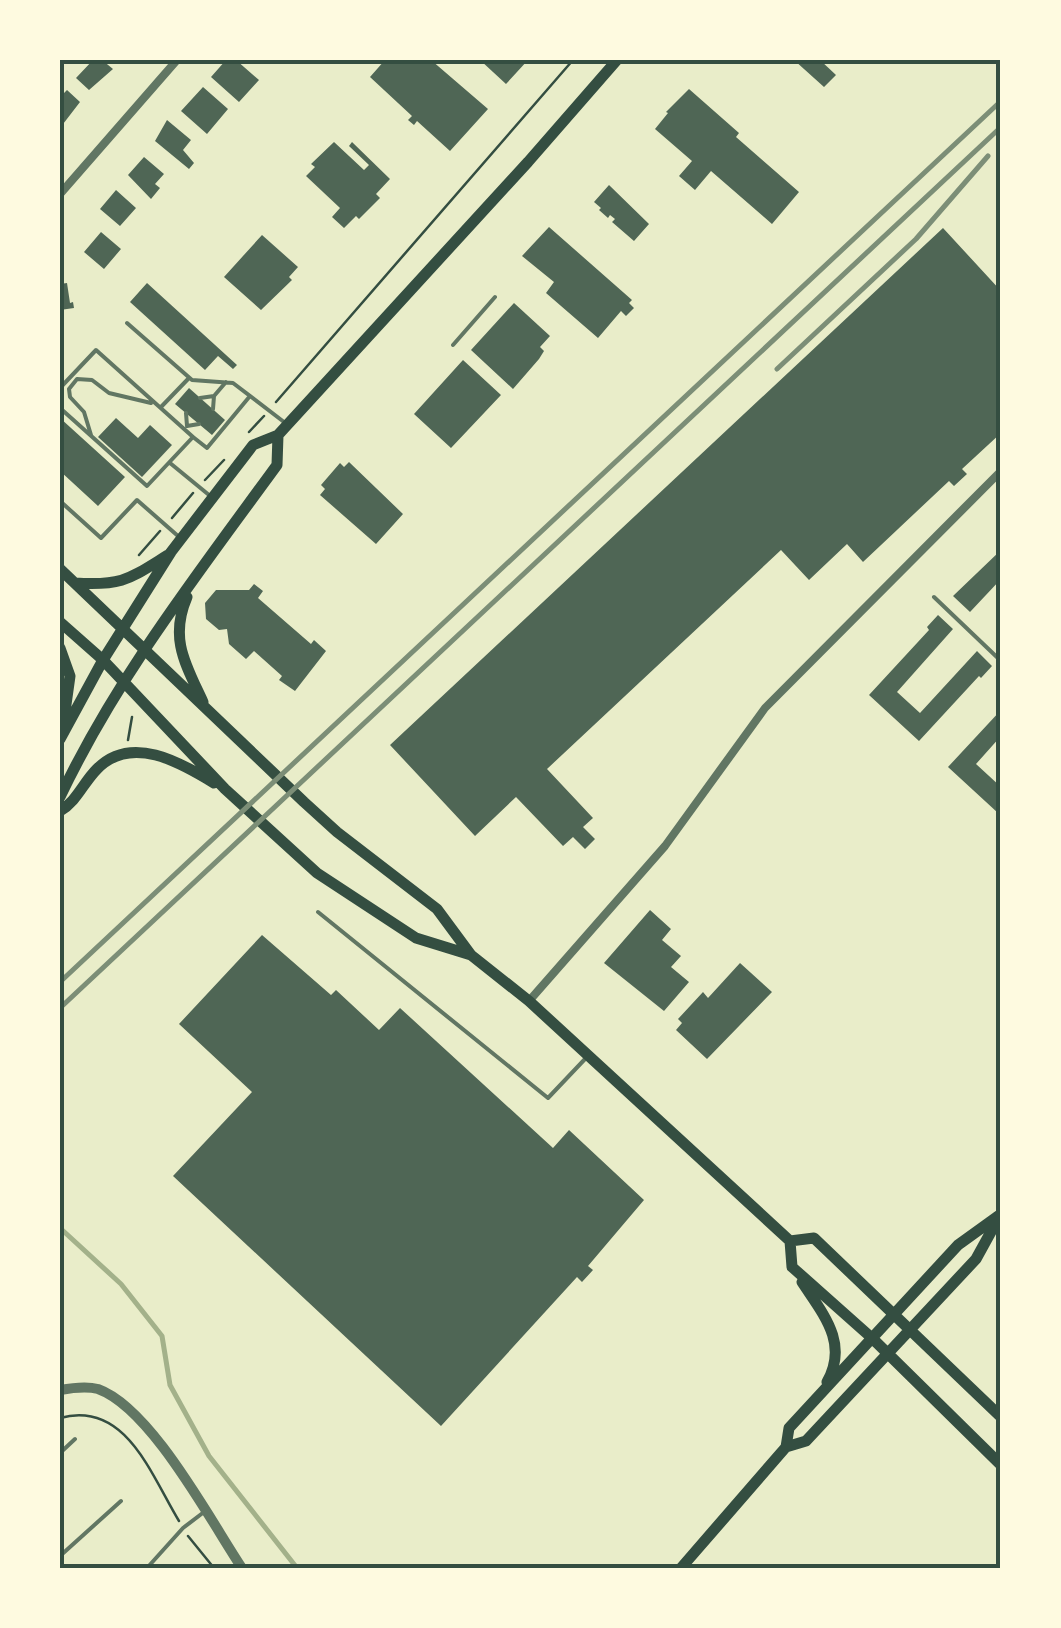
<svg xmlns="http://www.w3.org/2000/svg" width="1061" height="1628" font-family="Karla,sans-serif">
<rect width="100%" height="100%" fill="#e9edc9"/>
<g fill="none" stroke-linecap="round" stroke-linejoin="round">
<path stroke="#a3b18a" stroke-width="5" d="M60,1228L121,1284L162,1336L170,1385L209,1456L297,1568"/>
</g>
<path fill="#4f6655" d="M93,60H102L113,69L89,90L76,78Z
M226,60H236L259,80L239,102L211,77Z
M385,60H431L488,109L450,151L417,121L414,125L408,120L412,116L370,77Z
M480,60H528L506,84Z
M794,60H820L836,75L824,87Z
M203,87L228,109L207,134L181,111Z
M689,89L739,133L736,137L799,192L772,224L711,171L695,190L679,176L692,161L655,129L668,113L666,112Z
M67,90L80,102L60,128V97Z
M167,120L191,140L183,150L194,163L189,169L155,141Z
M334,142L364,170L369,165L349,146L352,142L390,179L376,194L380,198L359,219L356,216L344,228L332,217L340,208L306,176L315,167L311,164Z
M144,157L164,174L155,184L160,188L151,199L128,175Z
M609,185L649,224L634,241L612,222L615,219L610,215L608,218L599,210L601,208L594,202Z
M116,190L136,208L120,226L100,209Z
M549,227L632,300L629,303L634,308L626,316L621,311L598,338L546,293L554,282L522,256Z
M943,228L1001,291V433L962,469L967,474L954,486L949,481L863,562L847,544L809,580L781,550L547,769L593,818L583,827L595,839L585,849L573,837L563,846L516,797L475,836L390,745Z
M101,232L121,249L104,269L84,252Z
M262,235L298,267L289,277L292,280L261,310L224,277Z
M67,283L70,303L73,302L74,308L60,310V284Z
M147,283L237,365L233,369L218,356L205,370L130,302Z
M514,303L550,336L540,347L544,351L539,359L513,389L471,350Z
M463,360L501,395L451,448L414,414Z
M189,388L225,420L212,435L175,404Z
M60,418L125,477L98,506L60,471Z
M116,418L138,438L150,425L172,445L142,477L98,437Z
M349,462L403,514L376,544L320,495L325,489L321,485L340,463L344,467Z
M1001,550V579L970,612L953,596Z
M254,584L263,591L258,598L311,644L314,640L326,651L295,691L279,680L282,676L254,651L246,659L229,644L227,629L219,630L206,619L205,603L216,590H249Z
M938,615L953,629L897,692L920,713L977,651L992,666L981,678L979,676L919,741L869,695L929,630L927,627Z
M1001,710V736L976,764L1001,787L998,813L948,767Z
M650,910L671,929L662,940L681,956L671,967L689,982L664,1011L604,963Z
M262,935L331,995L336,990L379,1030L400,1008L553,1148L569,1130L644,1200L588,1266L593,1270L582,1282L577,1277L441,1426L173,1176L252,1092L179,1024Z
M740,963L772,992L707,1059L676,1030L682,1023L678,1019L703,992L708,998Z"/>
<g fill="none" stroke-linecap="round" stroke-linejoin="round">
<path stroke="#344e41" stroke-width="2.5" d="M276,402L573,60
M249,432L264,416
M205,480L224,460
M172,518L193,493
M139,555L160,531
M128,740L132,717
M60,1418C126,1400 151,1475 179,1521
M188,1536L214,1568"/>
<path stroke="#617663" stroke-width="4" d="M127,323L192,380L233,383L284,422
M453,345L495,297
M60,388L96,350L193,437L147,486L60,408
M200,398L214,396
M161,407L189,378
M213,409L214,396L226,382
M186,413L187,426L199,424
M91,435L84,412L70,397L69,389L77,379L92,380L109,393L151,403
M193,437L207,448L250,396
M170,463L209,495
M60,501L101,538L137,500L178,536
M934,597L1001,661
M318,912L548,1098L585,1059
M60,1453L75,1439
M60,1556L121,1501
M147,1568L183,1528L204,1512"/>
<path stroke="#617663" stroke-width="8" d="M60,194L177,60
M529,1001L665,846L765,708L1001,471"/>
<path stroke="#617663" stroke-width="10" d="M60,1390C71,1388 87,1386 98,1389C151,1408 210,1520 242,1568"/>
<path stroke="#344e41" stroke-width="11" d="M60,569L304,802L337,832L437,909L471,955L529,1001L790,1241L792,1267L873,1339L1001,1465
M75,583C123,586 129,579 168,555
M187,597C169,639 186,665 203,702
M60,622L103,660L225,789L317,873L416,938L471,955
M60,648L70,676L63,726
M60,739L103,660L171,552L253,445L278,435L528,162L617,60
M60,797C117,677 199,572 277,465L278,435
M60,811C77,801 83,783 97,769C131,734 180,762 214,783
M790,1241L814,1238L1001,1417
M802,1282C823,1314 849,1343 827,1382
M786,1447L806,1441L976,1259L998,1219
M681,1568L786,1447L789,1428L958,1245L1001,1214"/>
<path stroke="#7c8e77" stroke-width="5" d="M777,369L916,239L988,156
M60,982L1001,101
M60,1008L1001,127"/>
</g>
<rect width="1061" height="1628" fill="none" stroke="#fefae0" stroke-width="125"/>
<rect x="62" y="62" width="936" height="1504" fill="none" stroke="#344e41" stroke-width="4"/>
</svg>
